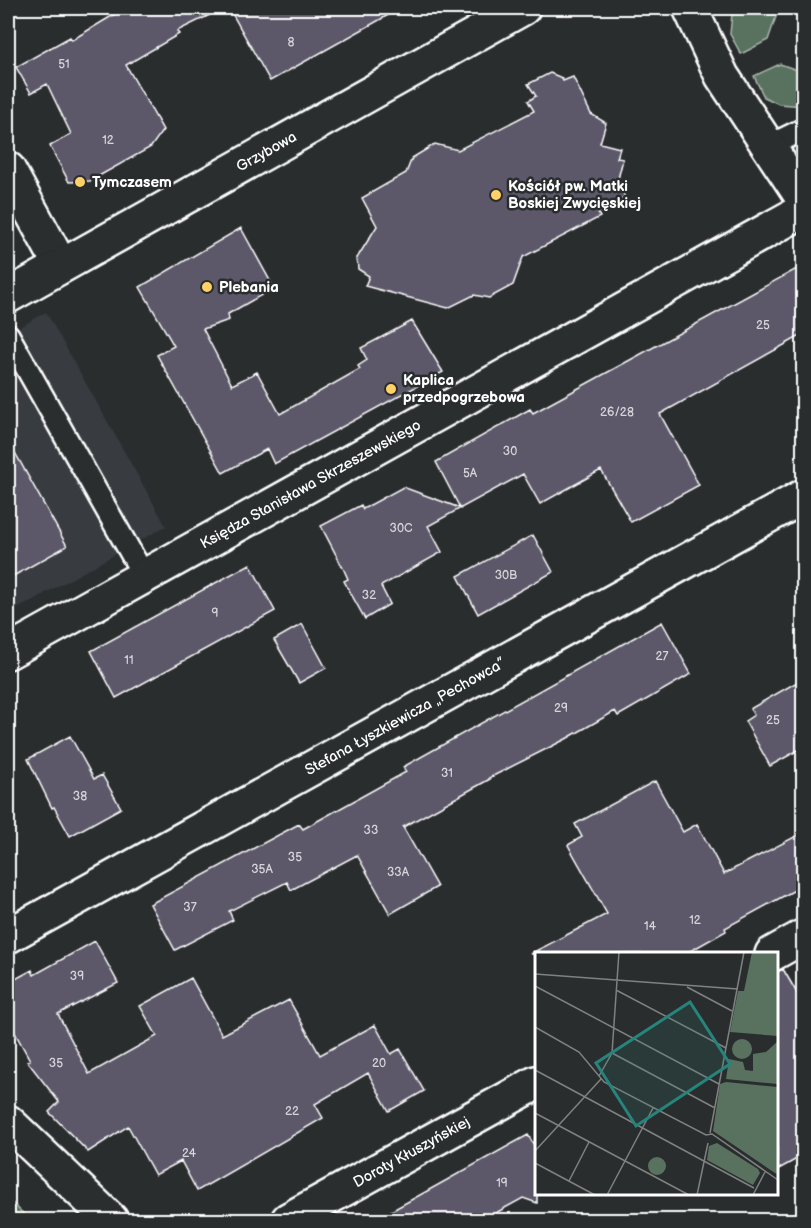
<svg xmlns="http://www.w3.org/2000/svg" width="811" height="1228" font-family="'Balsamiq Sans',sans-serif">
<rect width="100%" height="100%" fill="#2a2d2e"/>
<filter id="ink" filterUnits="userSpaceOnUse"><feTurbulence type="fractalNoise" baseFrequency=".0167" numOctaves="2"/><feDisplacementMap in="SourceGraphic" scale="12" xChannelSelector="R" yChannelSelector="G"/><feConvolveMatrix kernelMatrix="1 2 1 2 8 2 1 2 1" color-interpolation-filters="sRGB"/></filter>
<g filter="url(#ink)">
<path fill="#393a40" d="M46,312L166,526L8,614V334Z"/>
<path fill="#58725f" stroke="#acb8af" stroke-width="1.5" d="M741,8H785L778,11L768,40L741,54L730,34L732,14Z
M780,64L803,72V106L779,104L764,97L754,76Z
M8,1199L30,1220H8Z"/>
<path fill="#5c586a" stroke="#fff" stroke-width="1.5" d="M125,8H224L177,31L179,34L126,65L163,130L151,147L90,181L69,182L50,146L71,134L47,84L31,93L16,67L70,37L72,40Z
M229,8H401L270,81Z
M550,73L562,78L563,81L573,77L591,114L606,123L600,143L620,148L617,158L623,159L617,183L625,197L598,213L600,217L523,257L513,285L489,298L474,295L448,308L365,286L369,276L358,269L357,258L377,226L362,198L406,173L412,158L435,144L458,150L534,111L528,101L536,96L528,84Z
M241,228L274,288L228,314L229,320L203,329L232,385L257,372L280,414L360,369L358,366L367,360L361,348L412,321L443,372L274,464L267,449L223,473L157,355L174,346L140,287Z
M804,265V334L660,414L699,485L631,522L601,470L540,504L523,474L428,526L442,552L381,586L390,604L365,619L344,581L348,579L344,570L321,526L361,505L363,509L403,487L460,508L436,462L530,409L533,413Z
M8,440L67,546L8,579Z
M533,535L553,572L478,614L458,576Z
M250,564L275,611L116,698L91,651Z
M662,622L691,674L618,716L615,711L566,739L489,778L490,779L403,827L437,887L390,914L357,855L291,890L287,882L229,911L233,920L175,950L150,904L299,824L303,829L406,772L403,767Z
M302,624L326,668L299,683L274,640Z
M804,678V747L770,766L745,721L754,715L750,709Z
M70,736L94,779L102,775L121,808L70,836L54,807L52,808L28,759Z
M655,781L683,832L697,824L724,874L804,832V885L725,928L726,931L685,954H530L607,914L568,845L582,837L575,824Z
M95,941L118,983L58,1014L89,1074L157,1036L140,1006L191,978L222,1035L289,1000L320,1055L375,1025L391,1054L400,1049L424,1091L389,1111L368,1073L315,1104L323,1118L197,1191L181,1161L155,1175L128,1126L88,1152L49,1112L59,1102L27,1061L30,1060L8,1020V983L32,970L34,975Z
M783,969L804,1005V1155L777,1170V972Z
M528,1135L537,1150V1203L523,1198L481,1221H373Z"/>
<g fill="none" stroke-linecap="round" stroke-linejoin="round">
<g stroke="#fff" stroke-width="26">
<path id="lane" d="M767,147L804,129
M8,335L144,576"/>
</g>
<g stroke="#fff" stroke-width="38">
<g id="street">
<path d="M690,8L722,76L804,200"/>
<path d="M8,169L61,266"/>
<path id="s1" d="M8,652L804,210"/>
<path id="s2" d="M8,936L804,496"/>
<path d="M772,954L804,936"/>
<path d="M8,1122L111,1220"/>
<path id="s3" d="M288,1220L536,1083"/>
</g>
</g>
<g stroke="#fff" stroke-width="38">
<g id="secondary">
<path id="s4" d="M8,296L523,8"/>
</g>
</g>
<use href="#lane" stroke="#2a2d2e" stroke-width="21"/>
<use href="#street" stroke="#2a2d2e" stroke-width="33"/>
<use href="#secondary" stroke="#2a2d2e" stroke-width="33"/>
</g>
</g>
<g fill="#ffd166" stroke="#2a2d2e" stroke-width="2">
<circle cx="80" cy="182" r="6"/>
<circle cx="496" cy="195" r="6"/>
<circle cx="207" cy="287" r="6"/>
<circle cx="391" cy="389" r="6"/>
</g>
<g text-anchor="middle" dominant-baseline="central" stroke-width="5" stroke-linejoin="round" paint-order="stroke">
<g font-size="12" fill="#d6d5da">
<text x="291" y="42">8</text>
<text x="64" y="64">51</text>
<text x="108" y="140">12</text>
<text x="763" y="325">25</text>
<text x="617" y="412">26/28</text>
<text x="510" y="451">30</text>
<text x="470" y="473">5A</text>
<text x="401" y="528">30C</text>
<text x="506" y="575">30B</text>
<text x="369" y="595">32</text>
<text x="215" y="613">9</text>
<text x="662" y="656">27</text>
<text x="129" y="660">11</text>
<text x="561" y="708">29</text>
<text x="773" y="720">25</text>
<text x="447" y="773">31</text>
<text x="80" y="796">38</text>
<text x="371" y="830">33</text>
<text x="295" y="857">35</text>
<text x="262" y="869">35A</text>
<text x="398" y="872">33A</text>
<text x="190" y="907">37</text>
<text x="695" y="920">12</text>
<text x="650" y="926">14</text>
<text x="77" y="976">39</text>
<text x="56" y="1063">35</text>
<text x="379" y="1063">20</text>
<text x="292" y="1111">22</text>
<text x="189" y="1153">24</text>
<text x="502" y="1183">19</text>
</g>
<g font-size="15" fill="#fff" stroke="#2a2d2e">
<text stroke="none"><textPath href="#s4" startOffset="296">Grzybowa</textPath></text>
<text stroke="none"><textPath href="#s1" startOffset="346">Księdza Stanisława Skrzeszewskiego</textPath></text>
<text stroke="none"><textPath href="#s2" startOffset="454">Stefana Łyszkiewicza „Pechowca”</textPath></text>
<text stroke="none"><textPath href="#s3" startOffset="141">Doroty Kłuszyńskiej</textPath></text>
</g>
<g font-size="15" font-weight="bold" fill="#fff" stroke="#2a2d2e" text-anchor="start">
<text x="92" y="182">Tymczasem</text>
<text x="508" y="186">Kościół pw. Matki<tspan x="508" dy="17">Boskiej Zwycięskiej</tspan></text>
<text x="219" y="287">Plebania</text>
<text x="403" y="380">Kaplica<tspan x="403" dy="17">przedpogrzebowa</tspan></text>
</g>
</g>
<g transform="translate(535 952)">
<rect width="243" height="243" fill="#2a2d2e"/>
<path d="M217,0H243V84L195,80L203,39H209ZM197 97a10 10 0 1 1 20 0a10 10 0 1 1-20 0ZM243,89V132L191,127L194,107L208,110L210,118L218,119V102L231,100ZM191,130L243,135V223L178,179L185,132ZM182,191L223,217L225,221L218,233L172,208L174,194ZM113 214a9 9 0 1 1 18 0a9 9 0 1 1-18 0Z" fill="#58725f"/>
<path fill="none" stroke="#7f8182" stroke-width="1.5" d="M0,22L203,37M0,34L184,132M152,35L197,59M81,38L191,96M0,75L44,100L69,130L171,183L177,182L243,228M77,101L180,156M0,118L219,236M64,124L77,101L84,0M0,161L154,243M175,181L209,0M0,199L66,127M0,211L60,243M34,229L54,190M72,243L118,156M162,243L173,191M218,243L230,220"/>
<path fill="#27847c" fill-opacity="0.15" stroke="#27847c" stroke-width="3" d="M155,50L195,112L101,174L61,111Z"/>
<rect width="243" height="243" fill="none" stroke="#fff" stroke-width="3"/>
</g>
<rect width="811" height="1228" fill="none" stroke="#2a2d2e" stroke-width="30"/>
<rect x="15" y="15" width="781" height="1198" fill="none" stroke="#fff" stroke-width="2" filter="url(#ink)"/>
</svg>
